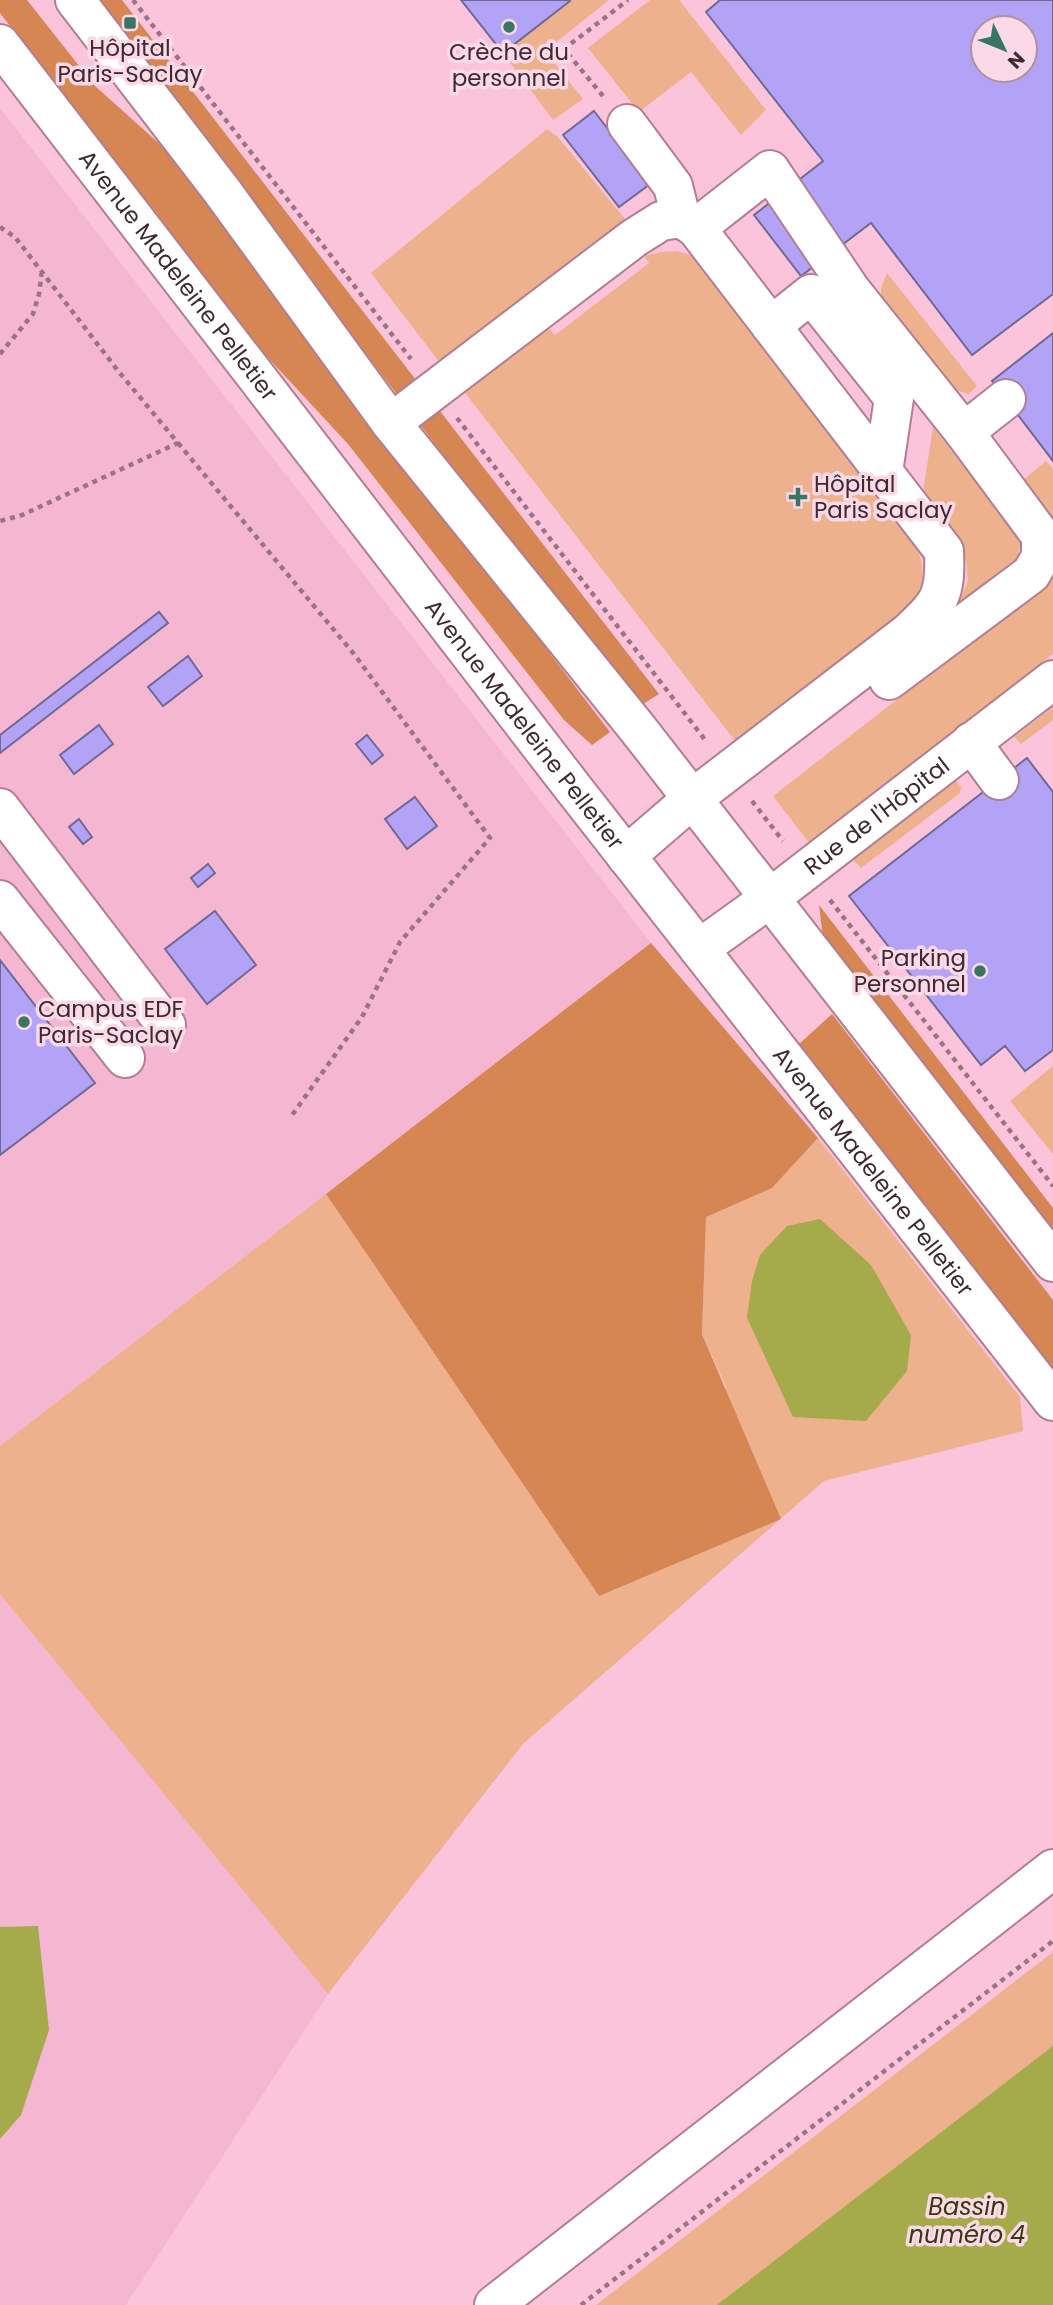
<svg xmlns="http://www.w3.org/2000/svg" width="1053" height="2305" font-family="Poppins,sans-serif">
<rect width="100%" height="100%" fill="#fcc4db"/>
<path fill="#f4b6d1" d="M0,108L651,943L0,1446Z
M0,1594L328,1994L126,2305H0Z"/>
<path fill="#edb18d" d="M569,0H609L545,51L583,99L553,120L503,53Z
M650,0H679L766,110L741,135L691,72L639,112L588,48Z
M547,129L557,136L625,219L616,227L624,234L444,368L371,273Z
M677,251L691,255L916,545C928,577 922,585 908,614L736,742L459,385L544,323L555,335L649,263L644,256L661,252Z
M887,273L977,386L969,394L955,390L949,383L881,297V288Z
M933,427L1017,535L1021,545L1017,558L959,603L968,581L966,560L921,505Z
M1046,461L1053,469V522L1023,480Z
M1053,570V654L810,844L773,796L1048,582Z
M1053,707V720L1021,744L1014,737Z
M956,781L961,787L960,793L861,868L853,860Z
M1053,1066V1154L1010,1101Z
M818,1138L1020,1397L1023,1431L824,1481L523,1744L328,1994L0,1594V1446L326,1194L599,1596L726,1387L702,1334L706,1216L772,1188Z
M1053,1952V2305H596Z"/>
<path fill="#d68653" d="M0,0H27L95,86L162,146L610,732L592,745L564,720L348,444L258,347L0,13Z
M95,0H122L659,694L637,708Z
M819,905L1053,1208V1241L824,946Z
M651,943L818,1138L772,1188L706,1217L702,1334L781,1519L599,1596L326,1194Z
M832,1014L1053,1300V1376L798,1045Z"/>
<path fill="#a5aa4b" d="M820,1219L871,1265L911,1335L907,1371L866,1421L793,1417L747,1318L752,1281L760,1255L787,1226Z
M38,1926L49,2030L21,2115L0,2139V1927Z
M1053,2046V2305H717Z"/>
<path fill="#b3a3f7" stroke="#716995" stroke-width="2" fill-rule="evenodd" d="M461,0H569L570,1L503,53Z
M720,0H1053V294L972,355L871,223L801,276L754,215L823,161L706,12ZM983,28H1025V70H983Z
M594,111L650,184L619,207L563,135Z
M1053,333V461L992,381Z
M159,612L168,623L0,753V735Z
M188,656L202,676L163,706L148,687Z
M99,725L113,744L74,774L60,755Z
M367,735L383,755L372,764L356,744Z
M1027,758L1053,792V1050L1025,1071L1005,1046L981,1065L849,896Z
M415,797L437,826L407,849L385,819Z
M79,819L92,837L83,844L69,827Z
M208,864L215,873L198,887L191,878Z
M215,911L256,965L207,1004L165,949Z
M0,960L95,1083L0,1155Z"/>
<g fill="none" stroke-linecap="round" stroke-linejoin="round">
<g stroke="#b17e93" stroke-width="42">
<g id="minor">
<path d="M75,0L222,191L391,423L638,729L1053,1262"/>
<path id="s1" d="M0,44L570,784L1053,1401"/>
<path d="M627,124L673,186L681,218"/>
<path d="M696,228L770,170L850,289L964,432L1041,536V557L1031,574L889,680"/>
<path d="M771,326L811,294L894,398L883,472"/>
<path d="M391,423L634,238L661,221L681,218L696,228L706,241L944,551C946,596 940,603 908,633L692,799L626,856"/>
<path d="M964,432L1006,399"/>
<path d="M971,742L999,780"/>
<path d="M0,808L166,1025"/>
<path d="M0,900L125,1058"/>
<path id="s2" d="M699,949L770,898L1053,680"/>
<path d="M494,2305L1053,1869"/>
</g>
</g>
<path stroke="#9b7484" stroke-width="4.5" stroke-dasharray="5 5" stroke-linecap="butt" d="M133,0L411,359
M603,96L564,49L628,0
M0,227L15,237L119,372L178,443L22,515L0,521
M0,354L33,314L39,294L42,270
M457,418L706,741
M178,443L354,654L490,838L400,942L362,1017L290,1118
M752,801L783,841
M830,900L1053,1186
M581,2305L1053,1941"/>
<use href="#minor" stroke="#fff" stroke-width="38"/>
</g>
<g fill="#377664" stroke="#fbd9e6" stroke-width="2.5">
<rect x="123" y="16" width="14" height="14" rx="3.5"/>
<circle cx="509" cy="27" r="7"/>
<path d="M794.5 486.5h7v7h7v7h-7v7h-7v-7h-7v-7h7z"/>
<circle cx="980" cy="971" r="7"/>
<circle cx="24" cy="1022" r="7"/>
</g>
<g text-anchor="middle" dominant-baseline="central" stroke-width="7" stroke-linejoin="round" paint-order="stroke">
<g font-size="23" fill="#3f2932" stroke="#fbd9e6">
<text x="130" y="48">Hôpital<tspan x="130" dy="26">Paris-Saclay</tspan></text>
<text x="509" y="52">Crèche du<tspan x="509" dy="26">personnel</tspan></text>
<text x="814" y="484" text-anchor="start">Hôpital<tspan x="814" dy="26">Paris Saclay</tspan></text>
<text x="966" y="958" text-anchor="end">Parking<tspan x="966" dy="26">Personnel</tspan></text>
<text x="38" y="1009" text-anchor="start">Campus EDF<tspan x="38" dy="26">Paris-Saclay</tspan></text>
</g>
<g font-size="23" fill="#3f2932" stroke="#fbd9e6">
<text stroke="none"><textPath href="#s1" startOffset="292">Avenue Madeleine Pelletier</textPath></text>
<text stroke="none"><textPath href="#s1" startOffset="859">Avenue Madeleine Pelletier</textPath></text>
<text stroke="none"><textPath href="#s2" startOffset="222">Rue de l'Hôpital</textPath></text>
<text stroke="none"><textPath href="#s1" startOffset="1426">Avenue Madeleine Pelletier</textPath></text>
</g>
<g font-size="24" font-style="italic" fill="#373911" stroke="#fbd9e6">
<text x="967" y="2206">Bassin<tspan x="967" dy="28">numéro 4</tspan></text>
</g>
</g>
<g transform="translate(1004 49) rotate(133)"><circle r="33" fill="#fbd9e6" stroke="#b0939e" stroke-width="2"/>
<path d="M0-5L12 26L0 18L-12 26Z" fill="#377664"/>
<text y="-10" font-size="19" font-weight="bold" text-anchor="middle" fill="#3f2932">N</text>
</g>
</svg>
